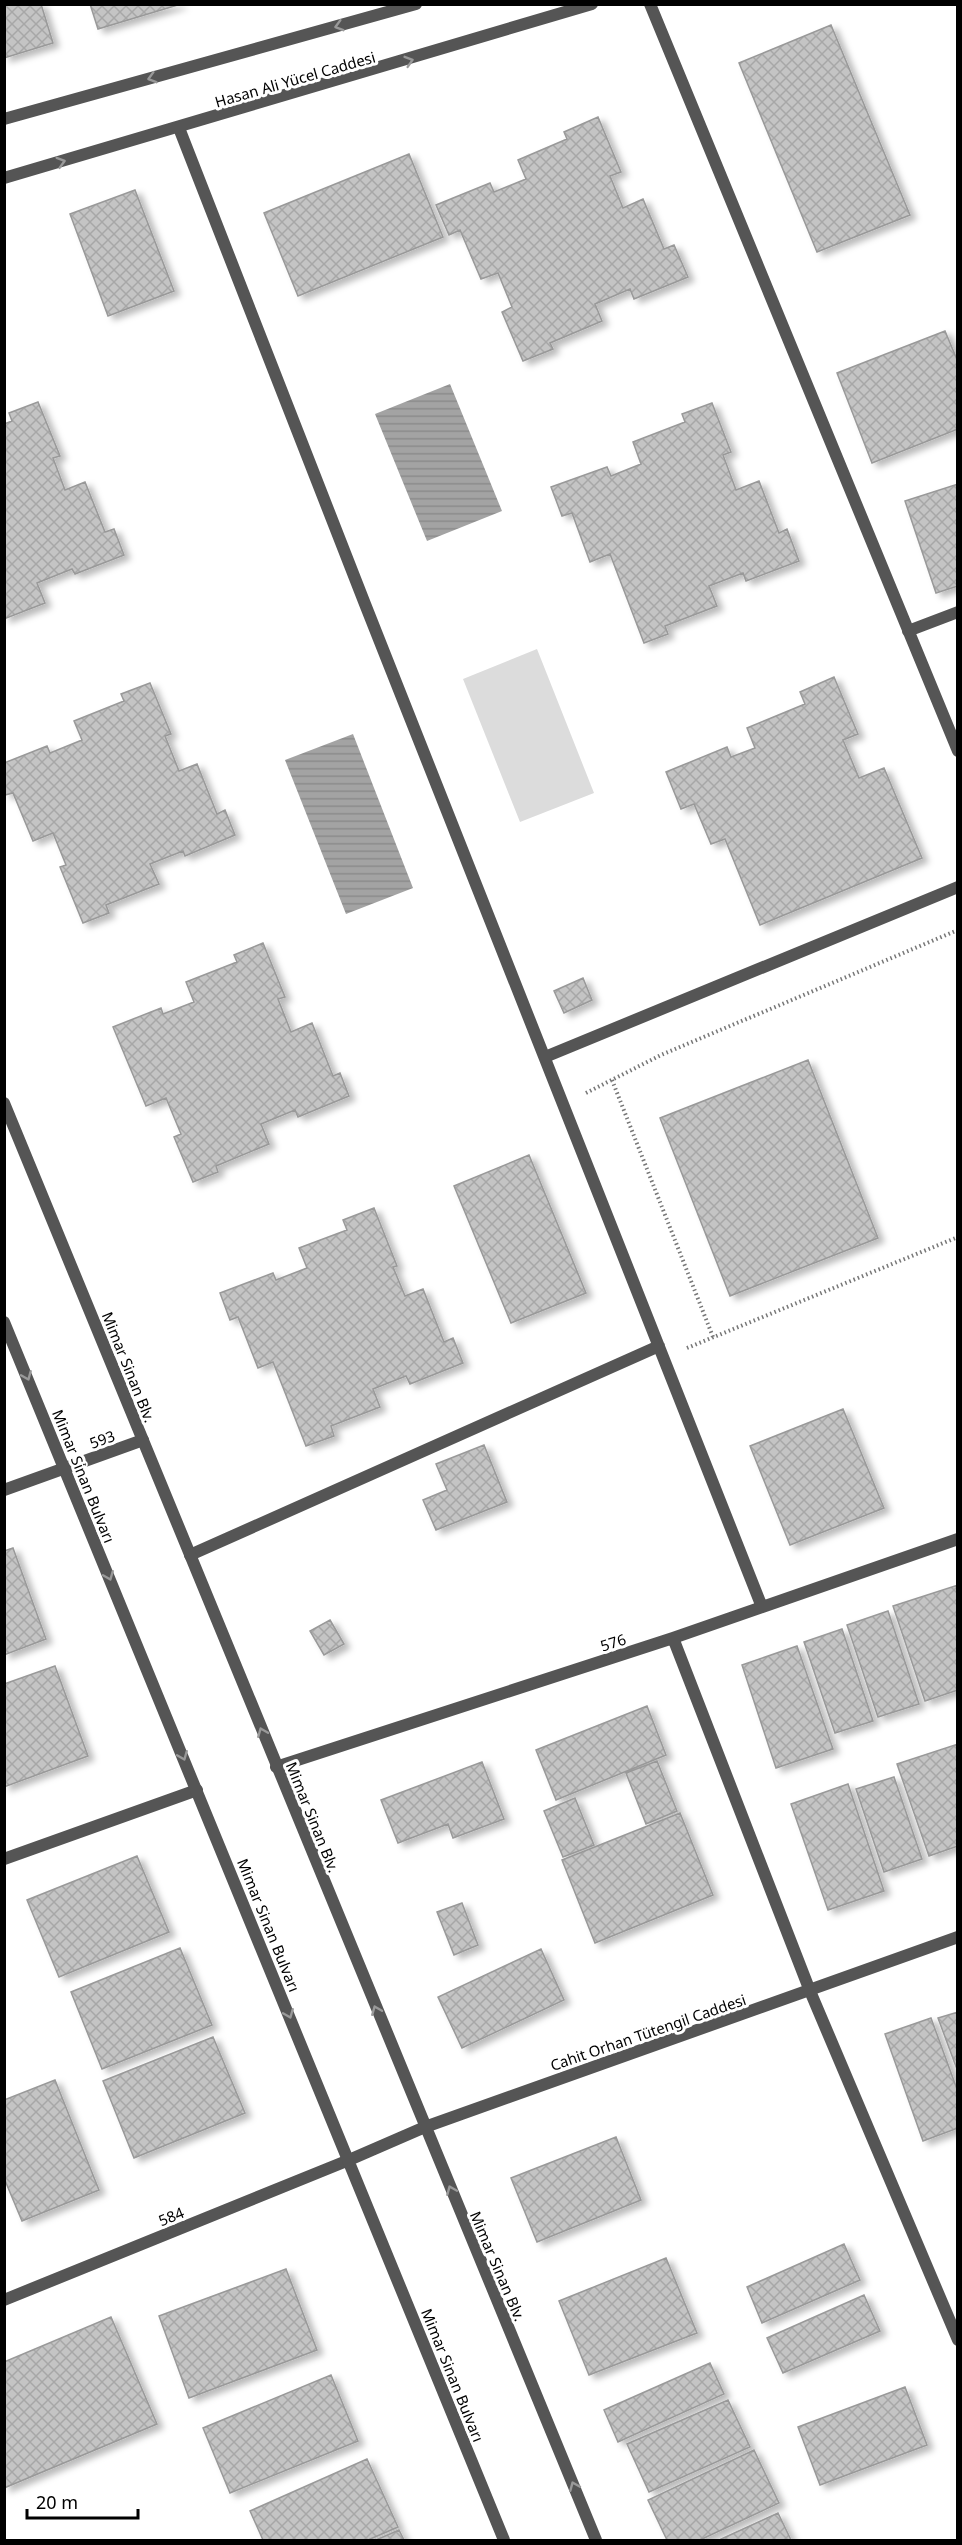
<svg xmlns="http://www.w3.org/2000/svg" width="962" height="2545" font-family="'Noto Sans',sans-serif">
<defs>
<pattern id="water-rules" width="6" height="5" patternUnits="userSpaceOnUse" patternTransform="scale(1.5)"><rect width="6" height="5" fill="#a3a3a3"/><path d="M0 2.5h6" fill="none" stroke="#8b8b8b"/></pattern>
<pattern id="building-cross-hatch" width="8" height="8" patternUnits="userSpaceOnUse" patternTransform="scale(1.5)"><rect width="8" height="8" fill="#c4c4c4"/><path d="M0 0l8 8M0 8l8-8" fill="none" stroke="#a7a7a7"/></pattern>
<filter id="shadow"><feDropShadow dx="6" dy="4" stdDeviation="3" flood-color="#0004"/></filter>
</defs>
<rect width="100%" height="100%" fill="#fff"/>
<path fill="#dcdcdc" d="M537,649L594,793L520,822L463,679Z"/>
<path fill="url(#water-rules)" d="M450,384L502,511L427,541L375,414Z
M353,734L413,888L346,914L285,760Z"/>
<path fill="url(#building-cross-hatch)" stroke="#999" stroke-width="1.5" filter="url(#shadow)" d="M4,4H41L53,43L4,58Z
M90,4H181L98,29Z
M831,25L910,215L817,252L739,63Z
M598,117L621,172L610,176L623,208L643,199L664,249L674,245L688,277L634,299L630,289L595,304L602,321L550,343L553,349L523,361L502,312L512,307L498,273L481,279L460,230L449,235L436,205L490,183L494,192L526,179L518,160L567,139L564,132Z
M409,154L443,237L298,296L264,213Z
M135,190L174,291L108,316L70,214Z
M945,331L958,362V429L872,463L837,373Z
M38,402L60,456L53,458L65,490L85,482L105,532L114,529L124,555L75,574L72,569L37,583L45,603L4,619V424L12,421L9,413Z
M712,403L731,452L723,455L736,490L759,481L779,533L787,529L799,561L746,581L743,573L709,586L717,606L665,626L668,634L644,643L610,554L590,562L572,513L562,516L551,487L607,467L611,476L641,464L633,442L685,422L682,414Z
M958,484V586L936,593L905,501Z
M834,677L858,734L843,740L859,778L884,768L922,858L760,925L725,839L711,844L694,804L681,809L666,772L727,747L731,757L755,748L747,728L805,704L800,692Z
M150,683L171,734L165,736L179,771L197,764L217,814L225,810L235,835L185,856L183,851L150,864L159,884L106,905L109,913L83,923L60,867L66,865L53,833L33,841L13,793L5,795L4,763L47,746L50,753L82,740L74,721L124,701L121,694Z
M263,943L285,997L278,999L291,1032L312,1023L333,1076L340,1073L349,1096L298,1117L295,1110L261,1124L269,1144L216,1166L218,1172L193,1182L174,1137L181,1134L166,1098L146,1106L113,1027L161,1008L163,1014L194,1002L186,982L237,962L234,955Z
M583,978L592,1000L564,1013L554,991Z
M808,1060L878,1238L730,1296L660,1118Z
M529,1155L586,1293L511,1323L454,1186Z
M374,1208L397,1266L393,1267L405,1296L423,1289L444,1342L453,1338L463,1363L410,1384L406,1376L373,1389L380,1407L331,1426L334,1436L306,1446L273,1362L258,1368L238,1317L230,1320L220,1293L273,1273L276,1280L307,1268L299,1248L347,1230L343,1220Z
M843,1409L884,1508L790,1545L750,1446Z
M484,1445L507,1502L436,1530L423,1500L447,1490L436,1464Z
M13,1548L46,1639L4,1655V1551Z
M958,1585V1690L925,1701L893,1606Z
M888,1611L919,1704L878,1717L847,1625Z
M330,1620L344,1644L324,1655L310,1631Z
M842,1629L873,1721L835,1733L804,1642Z
M797,1646L833,1749L776,1768L742,1665Z
M55,1666L88,1756L4,1787V1684Z
M647,1706L666,1755L556,1800L536,1750Z
M958,1744V1846L929,1856L897,1764Z
M657,1761L677,1811L646,1824L626,1773Z
M482,1762L504,1819L453,1838L448,1824L398,1843L381,1800Z
M894,1777L922,1859L884,1872L856,1789Z
M848,1784L884,1891L828,1910L791,1804Z
M575,1798L594,1845L563,1857L544,1811Z
M680,1813L713,1895L595,1943L562,1860Z
M137,1856L169,1932L59,1977L27,1900Z
M462,1903L478,1945L454,1955L437,1912Z
M180,1948L212,2025L102,2069L71,1992Z
M541,1949L564,2000L462,2048L438,1997Z
M958,2012V2072L938,2018Z
M931,2018L958,2092V2128L923,2141L885,2034Z
M213,2037L245,2113L134,2158L103,2081Z
M55,2080L99,2190L22,2221L4,2178V2100Z
M616,2137L641,2200L537,2242L511,2178Z
M844,2244L860,2280L762,2323L747,2287Z
M666,2258L697,2333L589,2375L559,2301Z
M286,2269L317,2350L189,2398L159,2316Z
M864,2295L880,2331L783,2373L767,2338Z
M111,2317L157,2424L4,2488V2362Z
M710,2363L724,2394L618,2442L604,2410Z
M331,2375L358,2441L230,2493L203,2428Z
M905,2387L927,2445L820,2485L798,2427Z
M728,2400L750,2447L649,2492L627,2444Z
M754,2450L779,2503L700,2540H667L648,2500Z
M367,2459L398,2527L368,2540H263L250,2511Z
M778,2513L791,2540H719Z
M399,2530L404,2540H376Z"/>
<g fill="none" stroke-linecap="round" stroke-linejoin="round">
<path stroke="#777" stroke-width="4" stroke-dasharray="1.5 3" stroke-linecap="butt" d="M612,1080L713,1337
M586,1093L661,1055L958,930
M687,1348L958,1237"/>
<path stroke="#555" stroke-width="12" d="M650,4L958,751
M179,128L365,604L762,1607
M908,631L958,612
M545,1057L958,887
M4,1490L143,1440
M190,1555L659,1346
M673,1638L810,1991L958,2340
M276,1767L673,1638L958,1539
M4,1859L197,1790
M4,2300L349,2160"/>
<path stroke="#555" stroke-width="12" d="M4,119L416,4
M4,178L592,4
M4,1103L596,2540
M4,1322L504,2540
M349,2160L425,2127L958,1937"/>
</g>
<defs><path id="oneway-chevron" d="M-2-3.5L2.5 0L-2 3.5" fill="none" stroke-width="1.6" stroke-linecap="round" stroke-linejoin="round" transform="scale(1.5)"/></defs>
<g stroke="#999">
<use href="#oneway-chevron" transform="translate(339 26) rotate(164)"/>
<use href="#oneway-chevron" transform="translate(409 61) rotate(-17)"/>
<use href="#oneway-chevron" transform="translate(152 78) rotate(164)"/>
<use href="#oneway-chevron" transform="translate(61 162) rotate(-16)"/>
<use href="#oneway-chevron" transform="translate(27 1376) rotate(67)"/>
<use href="#oneway-chevron" transform="translate(109 1576) rotate(68)"/>
<use href="#oneway-chevron" transform="translate(262 1732) rotate(-112)"/>
<use href="#oneway-chevron" transform="translate(183 1756) rotate(68)"/>
<use href="#oneway-chevron" transform="translate(376 2010) rotate(-112)"/>
<use href="#oneway-chevron" transform="translate(289 2014) rotate(68)"/>
<use href="#oneway-chevron" transform="translate(451 2190) rotate(-113)"/>
<use href="#oneway-chevron" transform="translate(574 2486) rotate(-113)"/>
</g>
<g text-anchor="middle" dominant-baseline="central" stroke-width="6" stroke-linejoin="round" paint-order="stroke">
<g font-size="15" fill="#000" stroke="#fff">
<text transform="translate(295 79) rotate(-16)">Hasan Ali Yücel Caddesi</text>
<text transform="translate(129 1367) rotate(68)">Mimar Sinan Blv.</text>
<text transform="translate(102 1439) rotate(-20)">593</text>
<text transform="translate(84 1476) rotate(68)">Mimar Sinan Bulvarı</text>
<text transform="translate(613 1642) rotate(-18)">576</text>
<text transform="translate(313 1817) rotate(68)">Mimar Sinan Blv.</text>
<text transform="translate(269 1925) rotate(68)">Mimar Sinan Bulvarı</text>
<text transform="translate(648 2032) rotate(-19)">Cahit Orhan Tütengil Caddesi</text>
<text transform="translate(171 2216) rotate(-22)">584</text>
<text transform="translate(498 2266) rotate(67)">Mimar Sinan Blv.</text>
<text transform="translate(453 2375) rotate(68)">Mimar Sinan Bulvarı</text>
</g>
</g>
<rect width="962" height="2545" fill="none" stroke="#000000" stroke-width="12"/>
<path d="M27 2509v9h111v-9" fill="none" stroke="#000000" stroke-width="3"/>
<text x="36" y="2509" font-size="18" fill="#000000" stroke="#ffffff" stroke-width="4.5" paint-order="stroke">20 m</text>
</svg>
